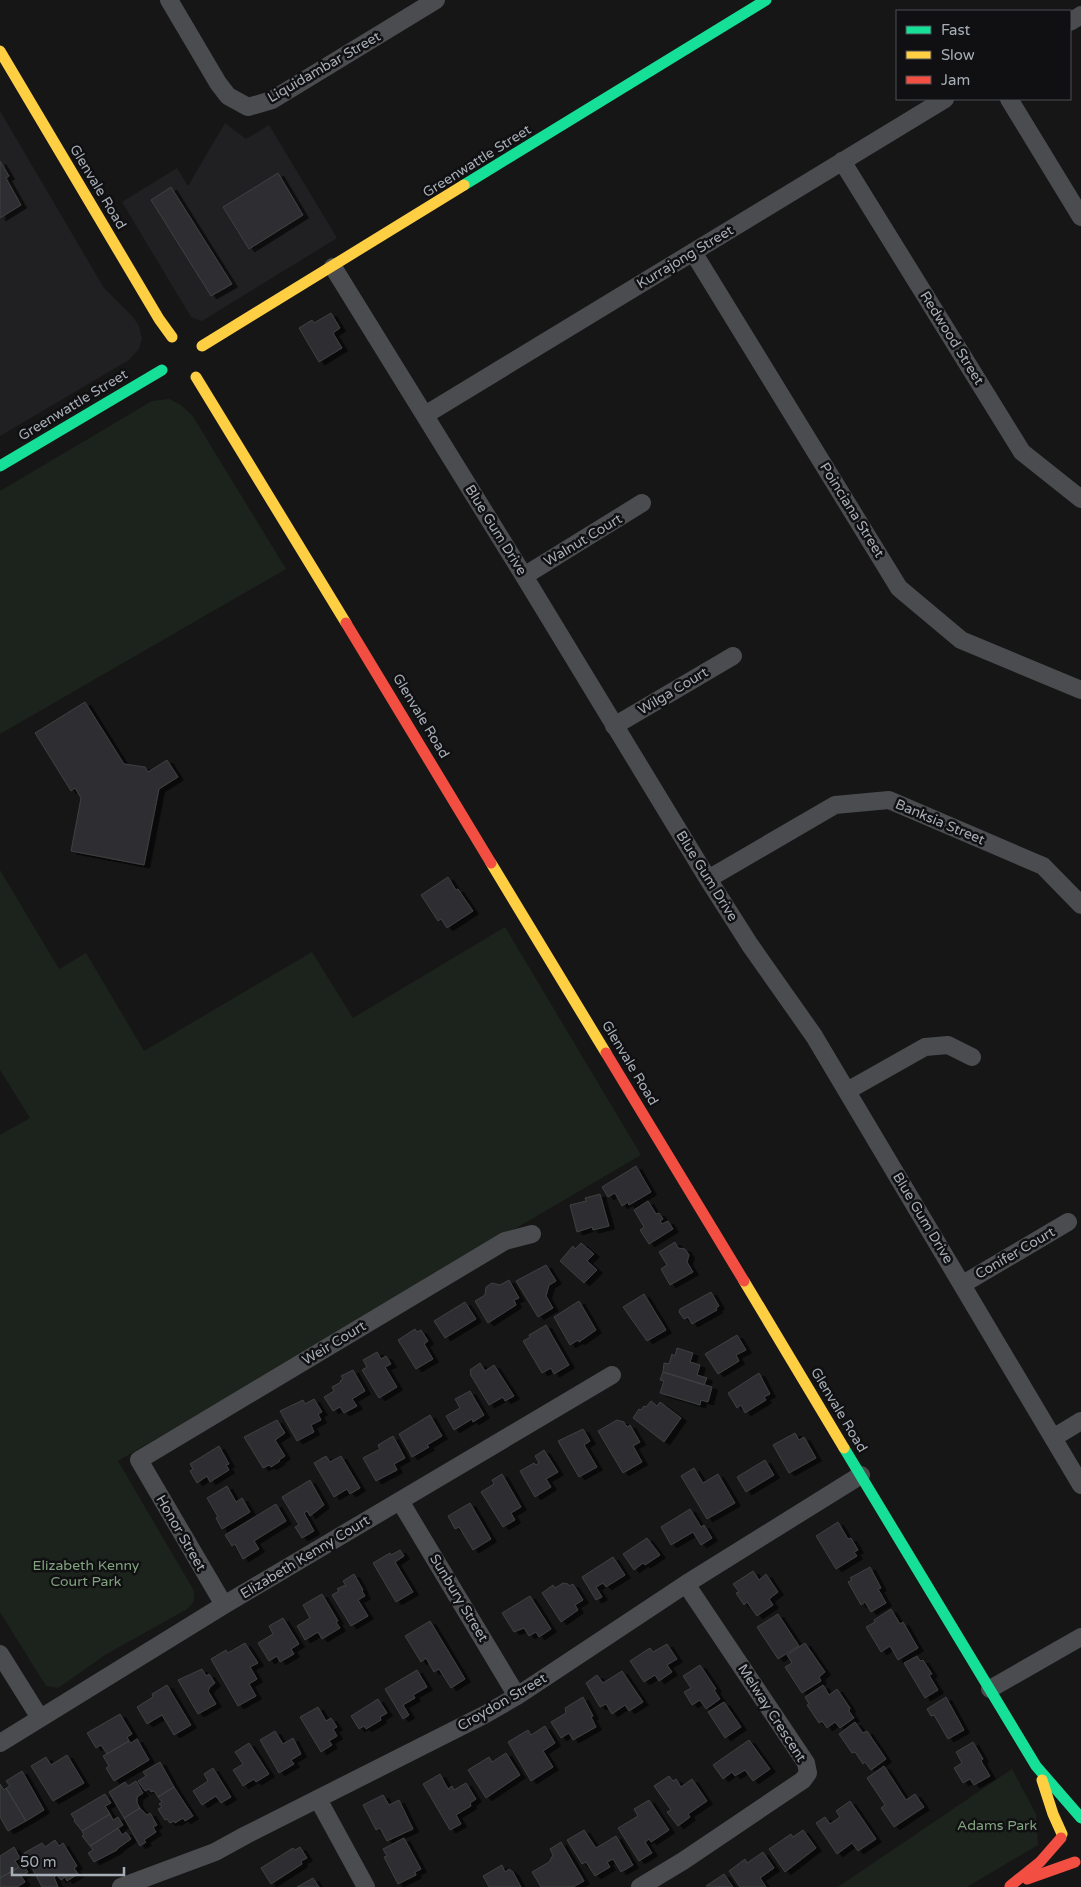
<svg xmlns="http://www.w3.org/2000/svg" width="1081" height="1887" font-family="'Varela Round',sans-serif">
<defs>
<filter id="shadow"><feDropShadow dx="5.5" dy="3" stdDeviation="0" flood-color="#0009"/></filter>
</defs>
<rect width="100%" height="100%" fill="#161616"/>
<path fill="#202022" d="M0,111L104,288L133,317L139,326L142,339L139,349L129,360L0,436Z
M225,123L246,139L269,125L337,238L202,321L191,317L122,202L177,168L188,186Z"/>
<path fill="#1c231c" d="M169,399L181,405L192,415L286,569L0,734V491L152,401Z
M0,870L59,969L86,953L144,1051L312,952L353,1018L505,927L641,1155L118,1461L193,1589C196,1599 194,1603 187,1609L105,1655L58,1688L46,1686L0,1612V1135L30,1118L0,1070Z
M1012,1769L1036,1814L1038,1845L967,1887H838Z"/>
<path fill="#2f2f30" stroke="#3e4042" filter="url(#shadow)" d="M0,161L9,176L6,178L21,205L0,218Z
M278,173L303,215L249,249L223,207Z
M171,187L232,284L211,296L151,200Z
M331,313L340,328L333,333L342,348L319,362L299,328L312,320L314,323Z
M85,702L124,764L145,767L148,772L167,760L178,777L159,789L144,865L71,851L81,798L75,788L71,791L35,733Z
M448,877L456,890L458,889L473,911L447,928L441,919L438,921L421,895Z
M636,1166L651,1192L629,1205L628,1202L622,1206L615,1193L608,1197L602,1187Z
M600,1194L609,1226L593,1230L592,1227L577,1232L570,1205L586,1201L585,1198Z
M648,1201L656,1214L659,1213L663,1219L660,1221L662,1224L668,1221L673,1229L649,1244L640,1230L644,1227L634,1210Z
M675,1242L678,1248L685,1249L689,1255L687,1262L693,1272L670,1285L661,1269L667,1265L659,1252Z
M581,1243L594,1254L587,1261L597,1270L584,1283L560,1261L573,1246L575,1249Z
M546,1265L556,1281L549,1285L546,1296L553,1308L538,1317L516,1281Z
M509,1280L519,1298L514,1300L516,1305L488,1323L475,1301L485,1295L486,1287L492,1283L500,1285Z
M711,1292L719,1306L716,1308L717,1310L692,1324L688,1317L684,1319L679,1312L680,1309Z
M644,1294L666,1330L647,1341L623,1307Z
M579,1301L596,1330L579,1342L578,1340L570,1345L554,1317Z
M465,1302L476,1319L445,1338L434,1321Z
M546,1325L569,1365L554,1374L551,1368L542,1373L523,1341L530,1337L529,1335Z
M415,1329L417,1332L421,1330L428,1341L424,1344L433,1359L416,1369L398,1340Z
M737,1335L746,1350L736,1355L739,1361L718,1374L705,1354Z
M677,1348L693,1353L690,1362L700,1365L697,1375L707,1378L704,1385L663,1372L664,1363L669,1364L672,1354L675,1356Z
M377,1352L381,1359L386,1356L391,1364L385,1367L397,1387L379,1398L362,1370L367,1367L363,1360Z
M480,1363L485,1371L494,1365L514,1396L505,1401L503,1397L489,1405L470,1374L471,1373L470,1370Z
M353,1370L365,1391L352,1399L357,1406L344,1413L340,1407L333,1411L324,1397L334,1391L332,1387L341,1382L340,1381L343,1379L341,1376Z
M663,1372L712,1387L708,1402L701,1400L700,1405L660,1393L664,1381L660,1380Z
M759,1373L770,1394L764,1397L766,1400L745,1413L741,1405L737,1408L728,1393Z
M470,1391L484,1415L473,1422L472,1419L454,1430L446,1416L460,1408L455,1399Z
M314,1399L322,1412L318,1414L321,1420L311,1425L314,1432L297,1441L280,1411L303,1400L305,1404Z
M651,1401L657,1406L660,1402L681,1418L664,1442L633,1418L639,1409L641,1410L644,1406L646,1407Z
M430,1415L442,1436L427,1445L429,1447L412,1457L399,1434Z
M277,1420L285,1433L275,1440L285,1456L279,1460L280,1461L271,1467L269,1465L263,1468L244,1437Z
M617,1420L624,1422L627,1427L630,1425L640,1442L633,1446L642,1462L623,1473L598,1431Z
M583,1429L590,1441L584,1445L597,1467L579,1477L558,1441Z
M795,1433L799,1440L804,1437L816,1458L789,1473L773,1445Z
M393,1436L405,1458L394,1464L397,1470L376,1481L363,1458L380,1449L378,1445Z
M219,1446L229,1464L226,1465L229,1470L210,1482L207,1476L197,1483L190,1471L193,1469L190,1464Z
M544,1450L558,1472L546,1479L551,1487L535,1497L520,1471L534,1463L536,1465L539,1463L535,1456Z
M326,1456L330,1462L341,1456L360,1488L350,1494L347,1489L334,1497L314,1463Z
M765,1460L774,1475L746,1492L737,1477Z
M694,1468L703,1483L718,1474L735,1503L707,1519L681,1476Z
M502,1474L521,1507L511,1513L515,1520L503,1527L481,1492L494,1484L492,1480Z
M310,1480L324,1505L310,1516L307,1511L304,1513L314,1531L302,1538L295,1527L299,1525L282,1497Z
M227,1486L236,1502L242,1498L250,1512L222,1529L216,1518L218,1517L207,1498Z
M470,1503L491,1539L473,1550L459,1527L455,1529L448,1516Z
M276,1504L286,1521L254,1541L259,1549L243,1559L235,1544L232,1546L225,1535Z
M690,1509L701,1527L704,1525L712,1538L701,1545L693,1532L671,1545L661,1527Z
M838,1522L848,1539L851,1538L858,1550L854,1552L857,1556L836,1569L816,1536Z
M647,1538L660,1555L645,1565L643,1563L634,1570L623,1554Z
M400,1550L404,1556L395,1562L413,1592L396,1602L373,1563L390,1553L391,1555Z
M613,1557L625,1575L606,1587L603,1583L596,1587L602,1597L596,1600L582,1577Z
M870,1567L881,1588L878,1589L886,1603L871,1612L865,1602L861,1605L848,1582L852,1580L850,1578Z
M753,1571L759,1580L766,1574L778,1592L769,1599L773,1605L757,1616L747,1602L744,1605L736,1593L739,1592L733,1584Z
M354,1574L363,1590L362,1591L365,1596L358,1600L368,1616L351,1626L332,1595L339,1591L337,1589L343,1586H346L343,1581Z
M563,1583L568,1584L569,1586L573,1584L583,1600L575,1605L578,1610L561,1622L542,1593L553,1585L555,1588Z
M322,1594L338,1621L336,1622L340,1628L322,1639L318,1632L305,1640L297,1626L310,1618L303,1605Z
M530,1596L551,1629L539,1637L536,1632L529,1636L524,1628L514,1632L502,1613Z
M891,1609L900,1624L903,1622L918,1648L898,1660L890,1646L881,1652L866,1627L875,1622L874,1620Z
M778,1614L799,1646L778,1659L757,1627Z
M283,1618L299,1644L291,1649L294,1654L280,1662L277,1656L269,1661L258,1643L273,1634L269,1626Z
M430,1621L465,1679L451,1688L439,1669L434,1672L426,1658L421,1662L405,1636Z
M245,1643L258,1663L250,1667L257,1679L249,1684L256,1696L238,1706L211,1659L226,1650L228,1653Z
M805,1643L825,1672L819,1677L821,1681L802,1693L785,1667L792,1663L787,1655Z
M667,1644L677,1659L667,1665L672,1672L659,1681L655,1675L644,1682L630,1661L650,1648L653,1652Z
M917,1656L920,1661L923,1660L932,1674L929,1675L938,1690L925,1698L904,1663Z
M700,1665L716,1689L714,1690L720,1699L706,1709L700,1700L692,1705L684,1692L691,1688L683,1676Z
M202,1669L206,1676L209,1674L215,1683L210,1687L208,1691L216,1704L198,1714L178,1680Z
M417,1670L427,1687L413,1695L415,1698L403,1705L409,1715L403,1719L385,1689Z
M622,1671L643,1702L629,1711L625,1705L612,1714L606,1704L600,1707L586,1683L597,1675L603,1683Z
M167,1685L191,1725L174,1735L162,1715L147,1724L137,1707L153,1697L152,1694Z
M823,1685L829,1695L837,1689L850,1708L849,1711L854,1718L840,1728L835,1722L827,1728L822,1721L819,1723L807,1705L809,1704L805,1697Z
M583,1697L593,1716L591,1717L596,1727L573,1740L569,1733L561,1738L551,1722L566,1713L565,1708Z
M946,1697L964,1730L948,1739L934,1715L931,1716L927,1709Z
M378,1699L387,1713L380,1717L381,1720L366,1729L364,1726L359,1729L351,1716Z
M724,1702L741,1727L725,1738L708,1712Z
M318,1707L326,1721L331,1718L337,1727L333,1729L337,1736L329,1741L332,1745L321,1752L300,1717Z
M120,1714L132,1734L127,1737L129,1741L107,1754L101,1745L96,1748L87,1733Z
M855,1722L863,1733L867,1731L886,1759L871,1770L865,1762L863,1764L855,1752L852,1753L839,1734Z
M545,1726L555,1743L543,1751L553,1767L531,1781L508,1742L528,1730L531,1735Z
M275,1731L283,1744L293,1738L301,1754L291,1760L294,1764L279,1773L260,1740Z
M137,1739L149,1760L114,1781L106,1768L109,1766L103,1756L129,1741L131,1743Z
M749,1740L770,1769L753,1781L745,1770L735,1776L732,1772L723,1779L713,1765Z
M973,1742L983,1759L981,1761L990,1776L974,1785L970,1779L963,1783L954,1768L962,1763L956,1752Z
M249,1743L269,1774L256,1782L254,1779L243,1786L233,1770L243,1764L235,1752Z
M506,1753L520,1775L486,1798L468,1770L489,1757L492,1762Z
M67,1755L84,1783L53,1801L31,1766L46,1757L51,1765Z
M160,1762L174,1787L158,1797L155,1792L153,1791L151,1792L149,1789L145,1791L138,1781L146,1776L143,1772Z
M884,1766L906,1800L915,1794L924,1807L894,1827L881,1808L885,1805L867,1778Z
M213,1768L231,1797L221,1803L216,1796L202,1805L193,1791L208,1781L204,1774Z
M22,1771L44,1810L26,1821L6,1788L10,1786L6,1781Z
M440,1774L448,1789L452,1786L454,1790L466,1783L476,1799L470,1803L471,1806L456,1815L461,1824L450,1830L423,1784Z
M669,1776L673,1781L676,1779L681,1787L692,1779L707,1801L688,1814L690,1817L678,1826L667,1812L671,1810L654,1786Z
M136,1781L143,1793L137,1797V1803L140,1808L124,1818L109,1792L125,1782L128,1786Z
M0,1784L4,1790L6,1788L26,1821L8,1831L0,1817Z
M174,1787L193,1816L185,1821L183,1818L175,1823L174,1821L170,1823L167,1819L165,1820L158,1809L162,1807L159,1804L162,1802L158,1797Z
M105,1794L111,1803L105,1806L110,1814L82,1831L74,1821L75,1820L71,1814Z
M383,1795L389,1805L399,1800L413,1829L387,1841L380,1828L376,1830L363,1805Z
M649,1800L669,1830L651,1842L649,1839L645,1842L652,1853L639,1861L618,1828L638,1816L634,1809Z
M850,1801L876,1839L858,1851L852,1843L837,1854L816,1823L825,1817L830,1824L840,1817L836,1811Z
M140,1808L147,1815L150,1813L157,1825L153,1827L156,1832L144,1840L146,1842L140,1846L124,1818Z
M110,1814L113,1820L118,1817L123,1825L90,1846L82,1836L84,1835L82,1831Z
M118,1828L122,1835L126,1832L131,1839L117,1849V1850L94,1862L88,1853L93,1850L90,1846Z
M584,1830L596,1848L616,1836L633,1865L621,1872L613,1859L607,1862L610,1867L595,1876L586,1862L582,1864L567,1840Z
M803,1830L816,1848L785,1872L769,1849L791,1834L793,1837Z
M404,1838L421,1869L415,1872L416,1875L398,1884L384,1857L387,1856L383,1849Z
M55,1840L59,1846L63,1843L77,1866L74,1868L78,1874L67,1881L65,1877L61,1880L57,1875L54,1877L58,1887H42L24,1853L42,1843L45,1847Z
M561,1842L584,1881L573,1887H541L532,1872L549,1862L553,1855L550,1849Z
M14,1847L20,1858L15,1861L19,1867L0,1878V1856Z
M300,1847L307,1858L301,1861L302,1864L271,1884L261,1868L293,1848L295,1850Z
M763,1852L774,1868L760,1878L766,1887H740L729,1871L745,1859L747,1863Z
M23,1865L28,1872L21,1876L25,1882L17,1887H0V1878Z
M502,1865L505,1872L509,1869L513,1872L521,1887H489L483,1876Z
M724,1874L733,1887L706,1886Z
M313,1878L319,1887H297Z"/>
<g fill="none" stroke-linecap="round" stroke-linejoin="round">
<path stroke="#4a4c4f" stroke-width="18" d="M169,0L218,83L228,96L248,107L272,100L436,0
M1070,22L1081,15
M1009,99L1081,217
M842,161L1022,452L1081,499
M693,252L899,588L961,640L1081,690
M333,267L524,576L708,879L750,945L814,1036L1081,1485
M425,415L945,99
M524,576L642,503
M614,726L733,656
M708,879L835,805L889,800L1043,866L1081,905
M847,1091L925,1047L948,1045L972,1057
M963,1284L1068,1222
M1053,1438L1081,1421
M400,1501L517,1696
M224,1605L139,1460L505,1241L532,1234
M0,1654L40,1718
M990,1689L1081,1637
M0,1743L224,1605L612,1375
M318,1799L366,1887
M121,1887L215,1852L246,1835L484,1715L517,1696L686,1584L861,1475
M640,1887L683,1861L803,1780L808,1773L806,1763L686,1584"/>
<path stroke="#16e098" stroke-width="11" d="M464,185L766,0
M0,466L162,370
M844,1448L1036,1766L1081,1818"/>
<path stroke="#ffcf43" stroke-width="11" d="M0,51L159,319L172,337
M202,346L464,185
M196,377L346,623
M491,863L606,1053
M744,1281L844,1448
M1042,1780L1053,1814L1062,1834"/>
<path stroke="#f24e42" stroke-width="11" d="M346,623L491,863
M606,1053L744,1281
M1027,1879L1075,1862
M1010,1886L1040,1862L1061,1838"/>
</g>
<g text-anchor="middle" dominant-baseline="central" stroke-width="5" stroke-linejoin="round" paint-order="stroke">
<g font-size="14" fill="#a7aeb7" stroke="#101012">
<text transform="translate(324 67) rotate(-30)">Liquidambar Street</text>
<text transform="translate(477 161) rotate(-32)">Greenwattle Street</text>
<text transform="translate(98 187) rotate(59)">Glenvale Road</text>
<text transform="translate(685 257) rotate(-31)">Kurrajong Street</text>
<text transform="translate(952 338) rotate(58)">Redwood Street</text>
<text transform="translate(73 405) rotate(-31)">Greenwattle Street</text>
<text transform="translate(852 510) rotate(58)">Poinciana Street</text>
<text transform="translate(496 530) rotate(58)">Blue Gum Drive</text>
<text transform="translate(583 540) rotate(-31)">Walnut Court</text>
<text transform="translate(673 691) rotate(-31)">Wilga Court</text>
<text transform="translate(421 716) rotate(59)">Glenvale Road</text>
<text transform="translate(940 822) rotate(23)">Banksia Street</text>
<text transform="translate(707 876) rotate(58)">Blue Gum Drive</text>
<text transform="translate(630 1063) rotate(59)">Glenvale Road</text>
<text transform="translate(923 1218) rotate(59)">Blue Gum Drive</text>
<text transform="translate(1015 1253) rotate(-30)">Conifer Court</text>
<text transform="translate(334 1343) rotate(-31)">Weir Court</text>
<text transform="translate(839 1410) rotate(59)">Glenvale Road</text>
<text transform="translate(181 1533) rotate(60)">Honor Street</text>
<text transform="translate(305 1557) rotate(-31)">Elizabeth Kenny Court</text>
<text transform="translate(459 1598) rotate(59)">Sunbury Street</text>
<text transform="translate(502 1702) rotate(-30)">Croydon Street</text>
<text transform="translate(772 1713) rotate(57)">Melway Crescent</text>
</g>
<g font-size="14" fill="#81a27e" stroke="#101012">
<text x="86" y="1565">Elizabeth Kenny<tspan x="86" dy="16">Court Park</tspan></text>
<text x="997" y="1825">Adams Park</text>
</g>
</g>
<rect x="896" y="10" width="175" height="90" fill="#101012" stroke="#4c4f54"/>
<rect x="906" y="26" width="25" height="8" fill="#16e098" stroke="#4c4f54"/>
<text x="941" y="35" font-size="15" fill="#a7aeb7">Fast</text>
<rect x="906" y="51" width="25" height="8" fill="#ffcf43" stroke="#4c4f54"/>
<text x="941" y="60" font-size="15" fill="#a7aeb7">Slow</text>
<rect x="906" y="76" width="25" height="8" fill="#f24e42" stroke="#4c4f54"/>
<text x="941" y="85" font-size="15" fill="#a7aeb7">Jam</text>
<path d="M12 1867v8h112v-8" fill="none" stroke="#a7aeb7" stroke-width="2.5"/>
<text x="20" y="1867" font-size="15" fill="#a7aeb7" stroke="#101012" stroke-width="4" paint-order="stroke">50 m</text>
</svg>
